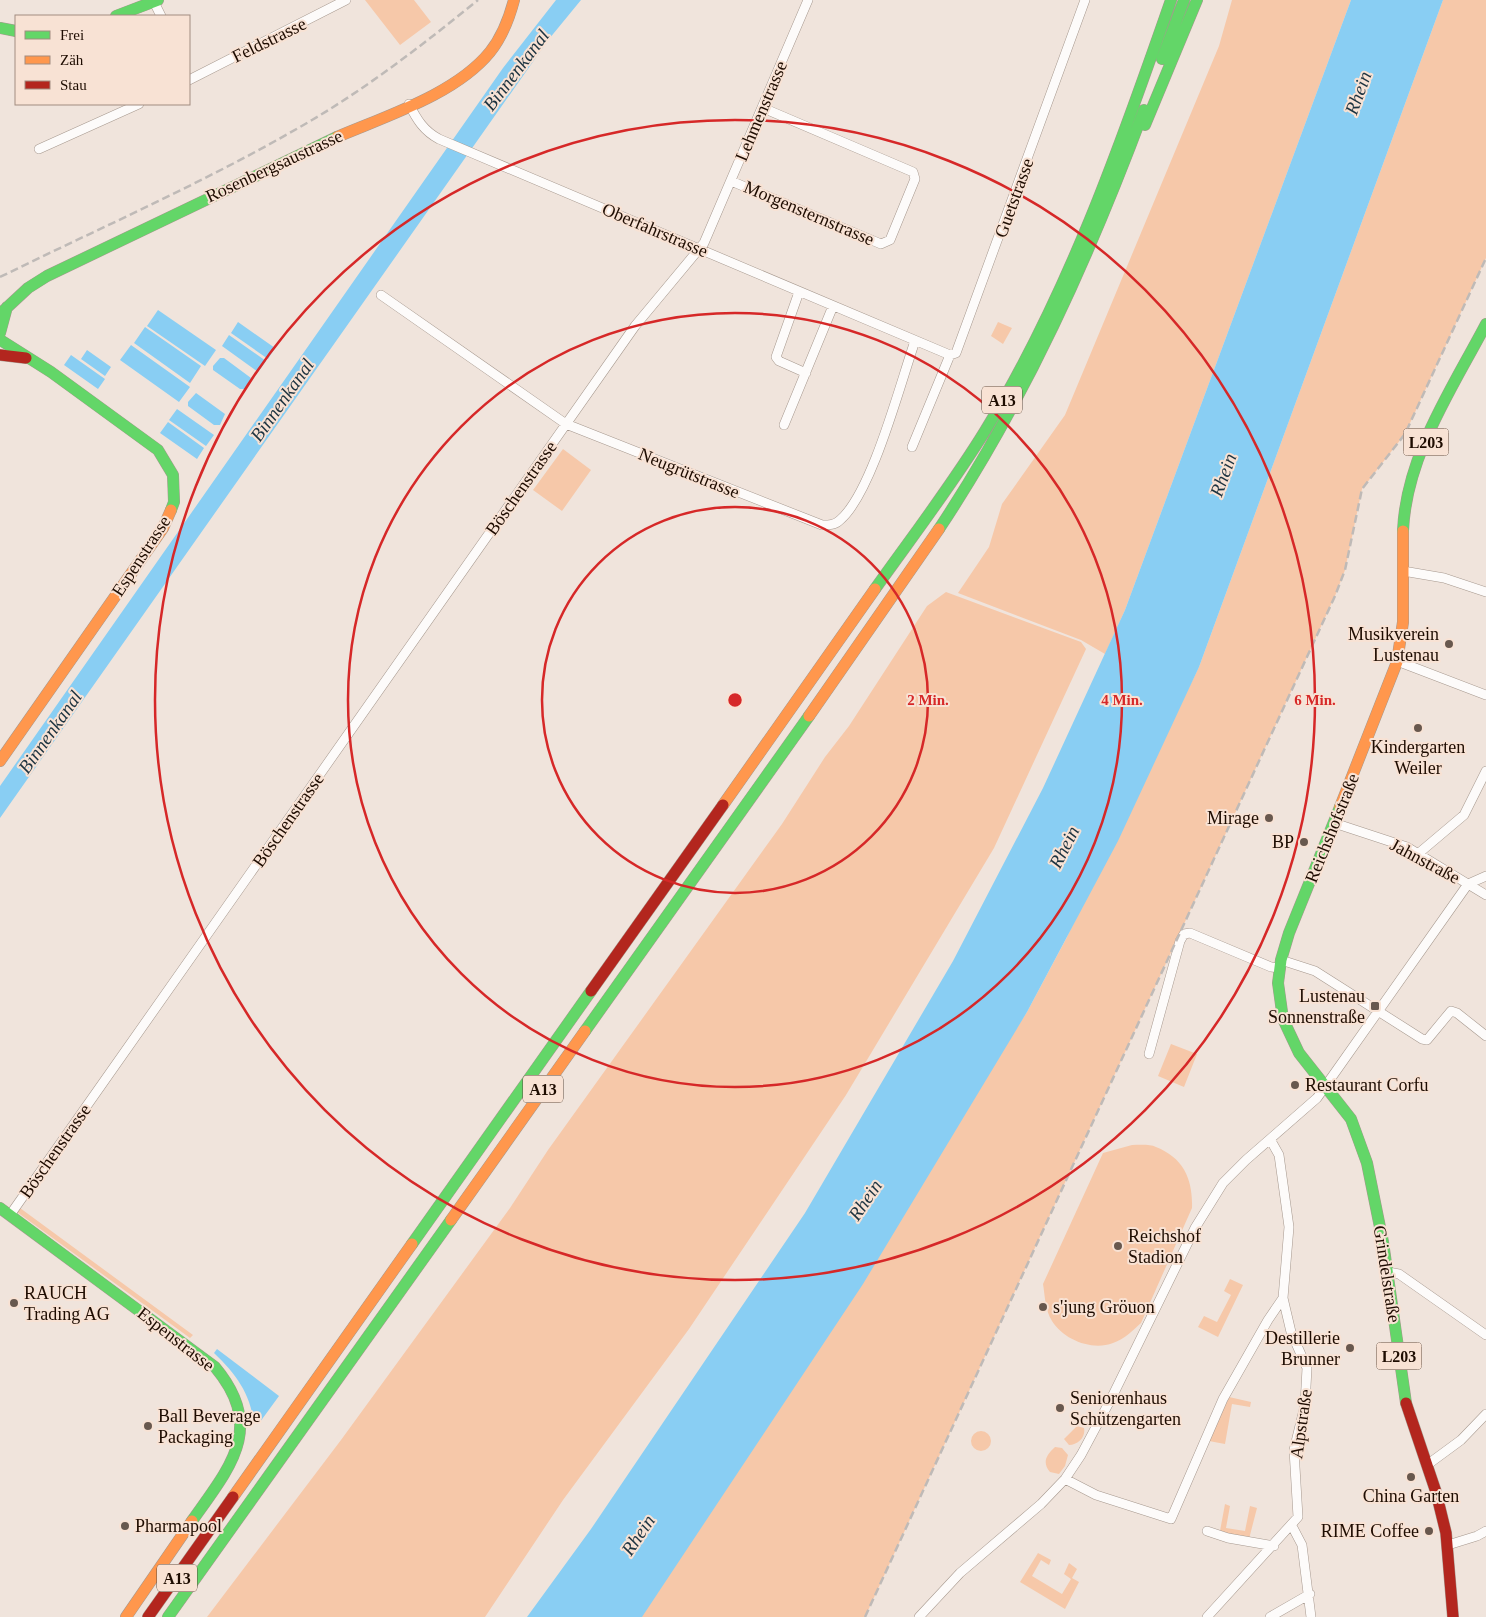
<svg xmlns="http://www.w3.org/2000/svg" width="1486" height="1617" font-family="'Times New Roman',serif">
<rect width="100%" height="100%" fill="#f0e4dc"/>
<path fill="#f6c8a9" d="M365,0H414L431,22L400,45Z
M1232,0H1351L1125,610L1105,654L1081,640L958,593L989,547L1002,504L1065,415L1219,46Z
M1443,0H1486V258L1405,434L1362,489L1345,570L1335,596L865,1617H640L1027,1012L1066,939L1199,667Z
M998,322L1012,328L1003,344L991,336Z
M563,449L591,470L562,511L533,490Z
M946,592L1081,642L1086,649L994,848L846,1095L689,1329L563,1500L485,1617H207L341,1440L510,1208L548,1150L782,824L825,757L849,726L927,606Z
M1171,1044L1197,1054L1184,1087L1158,1076Z
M1132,1145C1140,1145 1150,1144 1156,1147C1184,1158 1193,1180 1192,1208L1141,1323C1132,1331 1125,1339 1113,1343C1092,1351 1064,1340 1052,1321C1045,1310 1045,1296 1043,1284L1103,1153Z
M20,1208L193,1335L190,1338L17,1212Z
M1230,1279L1243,1285L1218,1337L1198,1327L1204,1316L1217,1322L1231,1295L1224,1291Z
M1229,1397L1251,1402L1250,1407L1232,1404L1225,1444L1209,1441Z
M1077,1426L1084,1428C1086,1437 1078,1445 1069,1445L1064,1439Z
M971 1441a10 10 0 1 1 20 0a10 10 0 1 1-20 0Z
M1055,1447L1062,1448L1068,1455L1065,1466L1059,1474L1050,1472C1042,1463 1046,1455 1055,1447Z
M1225,1504L1230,1506L1226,1528L1245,1531L1250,1506L1257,1508L1249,1539L1220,1531Z
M1038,1553L1051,1560L1049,1565L1041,1560L1032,1576L1062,1594L1071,1579L1064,1574L1069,1563L1077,1569L1072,1578L1079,1582L1065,1609L1020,1582Z"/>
<path fill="#89cef3" d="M556,0H581L549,39L0,818V786L503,68Z
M1351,0H1443L1199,667L1118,841L1027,1012L863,1284L642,1617H527L591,1529L805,1213L953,961L1043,788L1125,610Z
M158,310L216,350L205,366L147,326Z
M238,322L275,348L268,359L231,333Z
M145,327L201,366L190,383L134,343Z
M229,335L266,361L258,372L222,346Z
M131,345L190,387L179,402L120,360Z
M87,350L111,367L105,376L81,359Z
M71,355L105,379L98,389L64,365Z
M220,358H224L251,378L245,389H240L213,370V366Z
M196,393L225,414L220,425H214L188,406V402Z
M177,409L214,435L206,446L169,420Z
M168,422L204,448L197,459L160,433Z
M217,1349L279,1396L260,1422L254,1423C250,1393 236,1374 214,1353Z"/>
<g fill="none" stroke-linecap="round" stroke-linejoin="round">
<g stroke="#a6988e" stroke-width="10">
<path id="street" d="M154,2L161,16
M189,80L346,0
M409,104C417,120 424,131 439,139L950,355L956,353L1085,0
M39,149L139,104
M731,181L881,244L890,240L915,179L913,172L763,108
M799,292L776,357L779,361L806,373
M381,295L566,424L822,525C829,525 835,525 840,520C872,493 900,384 915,341
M784,425L833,306
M912,447L950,355
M1403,571L1444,578L1486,592
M1397,661L1486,695
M1334,823L1407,847L1486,895
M1419,853L1464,815L1486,771
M1468,884L1486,876
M1281,960L1315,971L1422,1039L1427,1040L1451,1011L1457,1013L1486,1036
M1149,1054L1180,941L1184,934L1190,933L1271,967L1280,968
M10,1215L635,326L704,243L808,0
M1388,1272L1399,1274L1486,1335
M1427,1465L1461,1440L1486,1414
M1065,1479L1096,1495L1171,1519L1223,1399L1268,1320L1283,1298
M1292,1526L1302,1545L1311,1617
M1207,1531L1228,1538L1274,1546
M1448,1545L1477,1536L1486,1531
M919,1617L960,1573L1041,1504L1065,1479L1081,1455L1112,1397L1195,1228L1223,1183L1246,1160L1317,1098L1468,884
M1207,1617L1298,1517L1294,1450L1305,1405L1307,1368L1291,1332L1283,1298L1289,1227L1279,1155L1270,1139
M1270,1617L1310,1594"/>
</g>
<g stroke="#a6988e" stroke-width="12">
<path id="fast" d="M116,16L158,0
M0,28L16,31
M1162,59L1184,0
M1145,125L1197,0
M0,314L28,288L47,276L337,137
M0,333L7,307
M2,341L51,372L158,450L173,475L174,502L171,510
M939,529C1026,398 1089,257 1144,110
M1403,531C1406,456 1452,389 1486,324
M875,589C912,537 952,485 985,431C1067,297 1120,147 1171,0
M1340,807L1289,933L1281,960L1278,983L1283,1019L1299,1053L1351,1119L1367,1163L1383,1242L1406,1403
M585,1031L809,716
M0,1208L215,1367C266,1428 230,1467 192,1521
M412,1244L591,991
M168,1617L451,1220"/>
</g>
<g stroke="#a6988e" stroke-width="12">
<path id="slow" d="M337,137C386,116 456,94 490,52C502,37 509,19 514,0
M809,716L939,529
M0,761L163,528L171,510
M723,805L875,589
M1340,807L1397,662L1403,622V531
M451,1220L585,1031
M233,1497L412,1244
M126,1617L192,1521"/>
</g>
<g stroke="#a6988e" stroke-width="12">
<path id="jam" d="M0,355L26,358
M591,991L723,805
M1406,1403L1436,1492L1446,1533L1453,1617
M148,1617L233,1497"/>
</g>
<use href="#street" stroke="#fdfbfa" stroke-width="9"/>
<use href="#fast" stroke="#63d668" stroke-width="11"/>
<use href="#slow" stroke="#ff974d" stroke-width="11"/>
<use href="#jam" stroke="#b3261e" stroke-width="11"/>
<path stroke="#bfbab7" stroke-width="2.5" stroke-dasharray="8 4" stroke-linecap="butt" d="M0,277C104,226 212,179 312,120C371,85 425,43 478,0
M865,1617L1335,596L1345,570L1362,489L1405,434L1486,258"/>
</g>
<g fill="none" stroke="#d62828" stroke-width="2.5">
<circle cx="735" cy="700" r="193"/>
<circle cx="735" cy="700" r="387"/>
<circle cx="735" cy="700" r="580"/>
</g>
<g fill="#68584e" stroke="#f8e2d4" stroke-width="2">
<circle cx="1449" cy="644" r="5"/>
<circle cx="1418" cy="728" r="5"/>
<circle cx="1269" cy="818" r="5"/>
<circle cx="1304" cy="842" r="5"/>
<rect x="1370" y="1001" width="10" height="10" rx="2.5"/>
<circle cx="1295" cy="1085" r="5"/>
<circle cx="1118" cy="1246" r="5"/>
<circle cx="14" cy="1303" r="5"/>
<circle cx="1043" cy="1307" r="5"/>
<circle cx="1350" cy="1348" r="5"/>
<circle cx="1060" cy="1408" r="5"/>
<circle cx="148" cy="1426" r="5"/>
<circle cx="1411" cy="1477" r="5"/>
<circle cx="125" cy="1526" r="5"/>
<circle cx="1429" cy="1531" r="5"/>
</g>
<g text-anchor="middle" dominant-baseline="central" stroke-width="4" stroke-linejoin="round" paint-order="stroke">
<g fill="#f8e2d4" stroke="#5f4c40" stroke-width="1">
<rect x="982" y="386.5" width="40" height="27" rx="4"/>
<rect x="1403.5" y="428.5" width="45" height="27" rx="4"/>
<rect x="523" y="1075.5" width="40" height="27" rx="4"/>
<rect x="1376.5" y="1342.5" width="45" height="27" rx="4"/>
<rect x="157" y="1564.5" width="40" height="27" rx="4"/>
</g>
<g font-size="16" font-weight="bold" fill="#1e0c01">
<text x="1002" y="400">A13</text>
<text x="1426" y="442">L203</text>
<text x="543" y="1089">A13</text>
<text x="1399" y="1356">L203</text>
<text x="177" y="1578">A13</text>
</g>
<g font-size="18" fill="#1e0c01" stroke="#f8e2d4">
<text transform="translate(269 40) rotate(-26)">Feldstrasse</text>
<text transform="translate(761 111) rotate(-67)">Lehmenstrasse</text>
<text transform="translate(274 166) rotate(-25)">Rosenbergsaustrasse</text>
<text transform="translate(1014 198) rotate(-70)">Guetstrasse</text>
<text transform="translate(809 213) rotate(23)">Morgensternstrasse</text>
<text transform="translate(655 230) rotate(23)">Oberfahrstrasse</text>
<text transform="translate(689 473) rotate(22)">Neugrütstrasse</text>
<text transform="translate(521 488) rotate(-55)">Böschenstrasse</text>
<text transform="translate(141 556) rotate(-57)">Espenstrasse</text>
<text transform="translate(288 820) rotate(-55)">Böschenstrasse</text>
<text transform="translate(1332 828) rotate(-68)">Reichshofstraße</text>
<text transform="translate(1425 861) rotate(28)">Jahnstraße</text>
<text transform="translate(55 1151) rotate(-55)">Böschenstrasse</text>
<text transform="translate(1387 1274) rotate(81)">Grindelstraße</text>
<text transform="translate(176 1339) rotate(38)">Espenstrasse</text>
<text transform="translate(1301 1424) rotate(-82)">Alpstraße</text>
</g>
<g font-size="18" fill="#1e0c01" stroke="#f8e2d4" text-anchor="start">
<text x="1439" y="634" text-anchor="end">Musikverein<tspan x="1439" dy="21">Lustenau</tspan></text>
<text x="1418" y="747" text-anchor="middle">Kindergarten<tspan x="1418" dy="21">Weiler</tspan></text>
<text x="1259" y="818" text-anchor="end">Mirage</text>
<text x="1294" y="842" text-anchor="end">BP</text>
<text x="1365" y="996" text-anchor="end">Lustenau<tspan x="1365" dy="21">Sonnenstraße</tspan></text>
<text x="1305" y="1085">Restaurant Corfu</text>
<text x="1128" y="1236">Reichshof<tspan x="1128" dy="21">Stadion</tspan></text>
<text x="24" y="1293">RAUCH<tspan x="24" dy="21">Trading AG</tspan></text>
<text x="1053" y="1307">s'jung Gröuon</text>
<text x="1340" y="1338" text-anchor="end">Destillerie<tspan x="1340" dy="21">Brunner</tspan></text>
<text x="1070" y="1398">Seniorenhaus<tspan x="1070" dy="21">Schützengarten</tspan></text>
<text x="158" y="1416">Ball Beverage<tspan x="158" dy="21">Packaging</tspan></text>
<text x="1411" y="1496" text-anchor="middle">China Garten</text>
<text x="135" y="1526">Pharmapool</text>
<text x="1419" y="1531" text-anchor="end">RIME Coffee</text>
</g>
<g font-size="19" font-style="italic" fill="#1c3340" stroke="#f8e2d4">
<text transform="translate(516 70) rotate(-53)">Binnenkanal</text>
<text transform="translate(1358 93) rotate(-70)">Rhein</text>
<text transform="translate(282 400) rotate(-55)">Binnenkanal</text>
<text transform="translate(1223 475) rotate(-70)">Rhein</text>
<text transform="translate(50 732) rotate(-55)">Binnenkanal</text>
<text transform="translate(1064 847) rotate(-63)">Rhein</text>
<text transform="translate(865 1200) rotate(-56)">Rhein</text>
<text transform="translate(638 1535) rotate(-56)">Rhein</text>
</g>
</g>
<circle cx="735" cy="700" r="8" fill="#d62828" stroke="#f8e2d4" stroke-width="2.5"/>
<g font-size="15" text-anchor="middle" font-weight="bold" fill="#d62828" stroke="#f8e2d4" stroke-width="4" stroke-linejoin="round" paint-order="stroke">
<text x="928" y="705">2 Min.</text>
<text x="1122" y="705">4 Min.</text>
<text x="1315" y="705">6 Min.</text>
</g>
<rect x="15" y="15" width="175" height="90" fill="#f8e2d4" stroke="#a18c80"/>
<rect x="25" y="31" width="25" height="8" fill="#63d668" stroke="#a18c80"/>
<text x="60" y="40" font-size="15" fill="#1e0c01">Frei</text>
<rect x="25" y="56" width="25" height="8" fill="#ff974d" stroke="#a18c80"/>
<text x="60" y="65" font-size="15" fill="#1e0c01">Zäh</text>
<rect x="25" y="81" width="25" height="8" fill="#b3261e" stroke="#a18c80"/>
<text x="60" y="90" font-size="15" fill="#1e0c01">Stau</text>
</svg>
